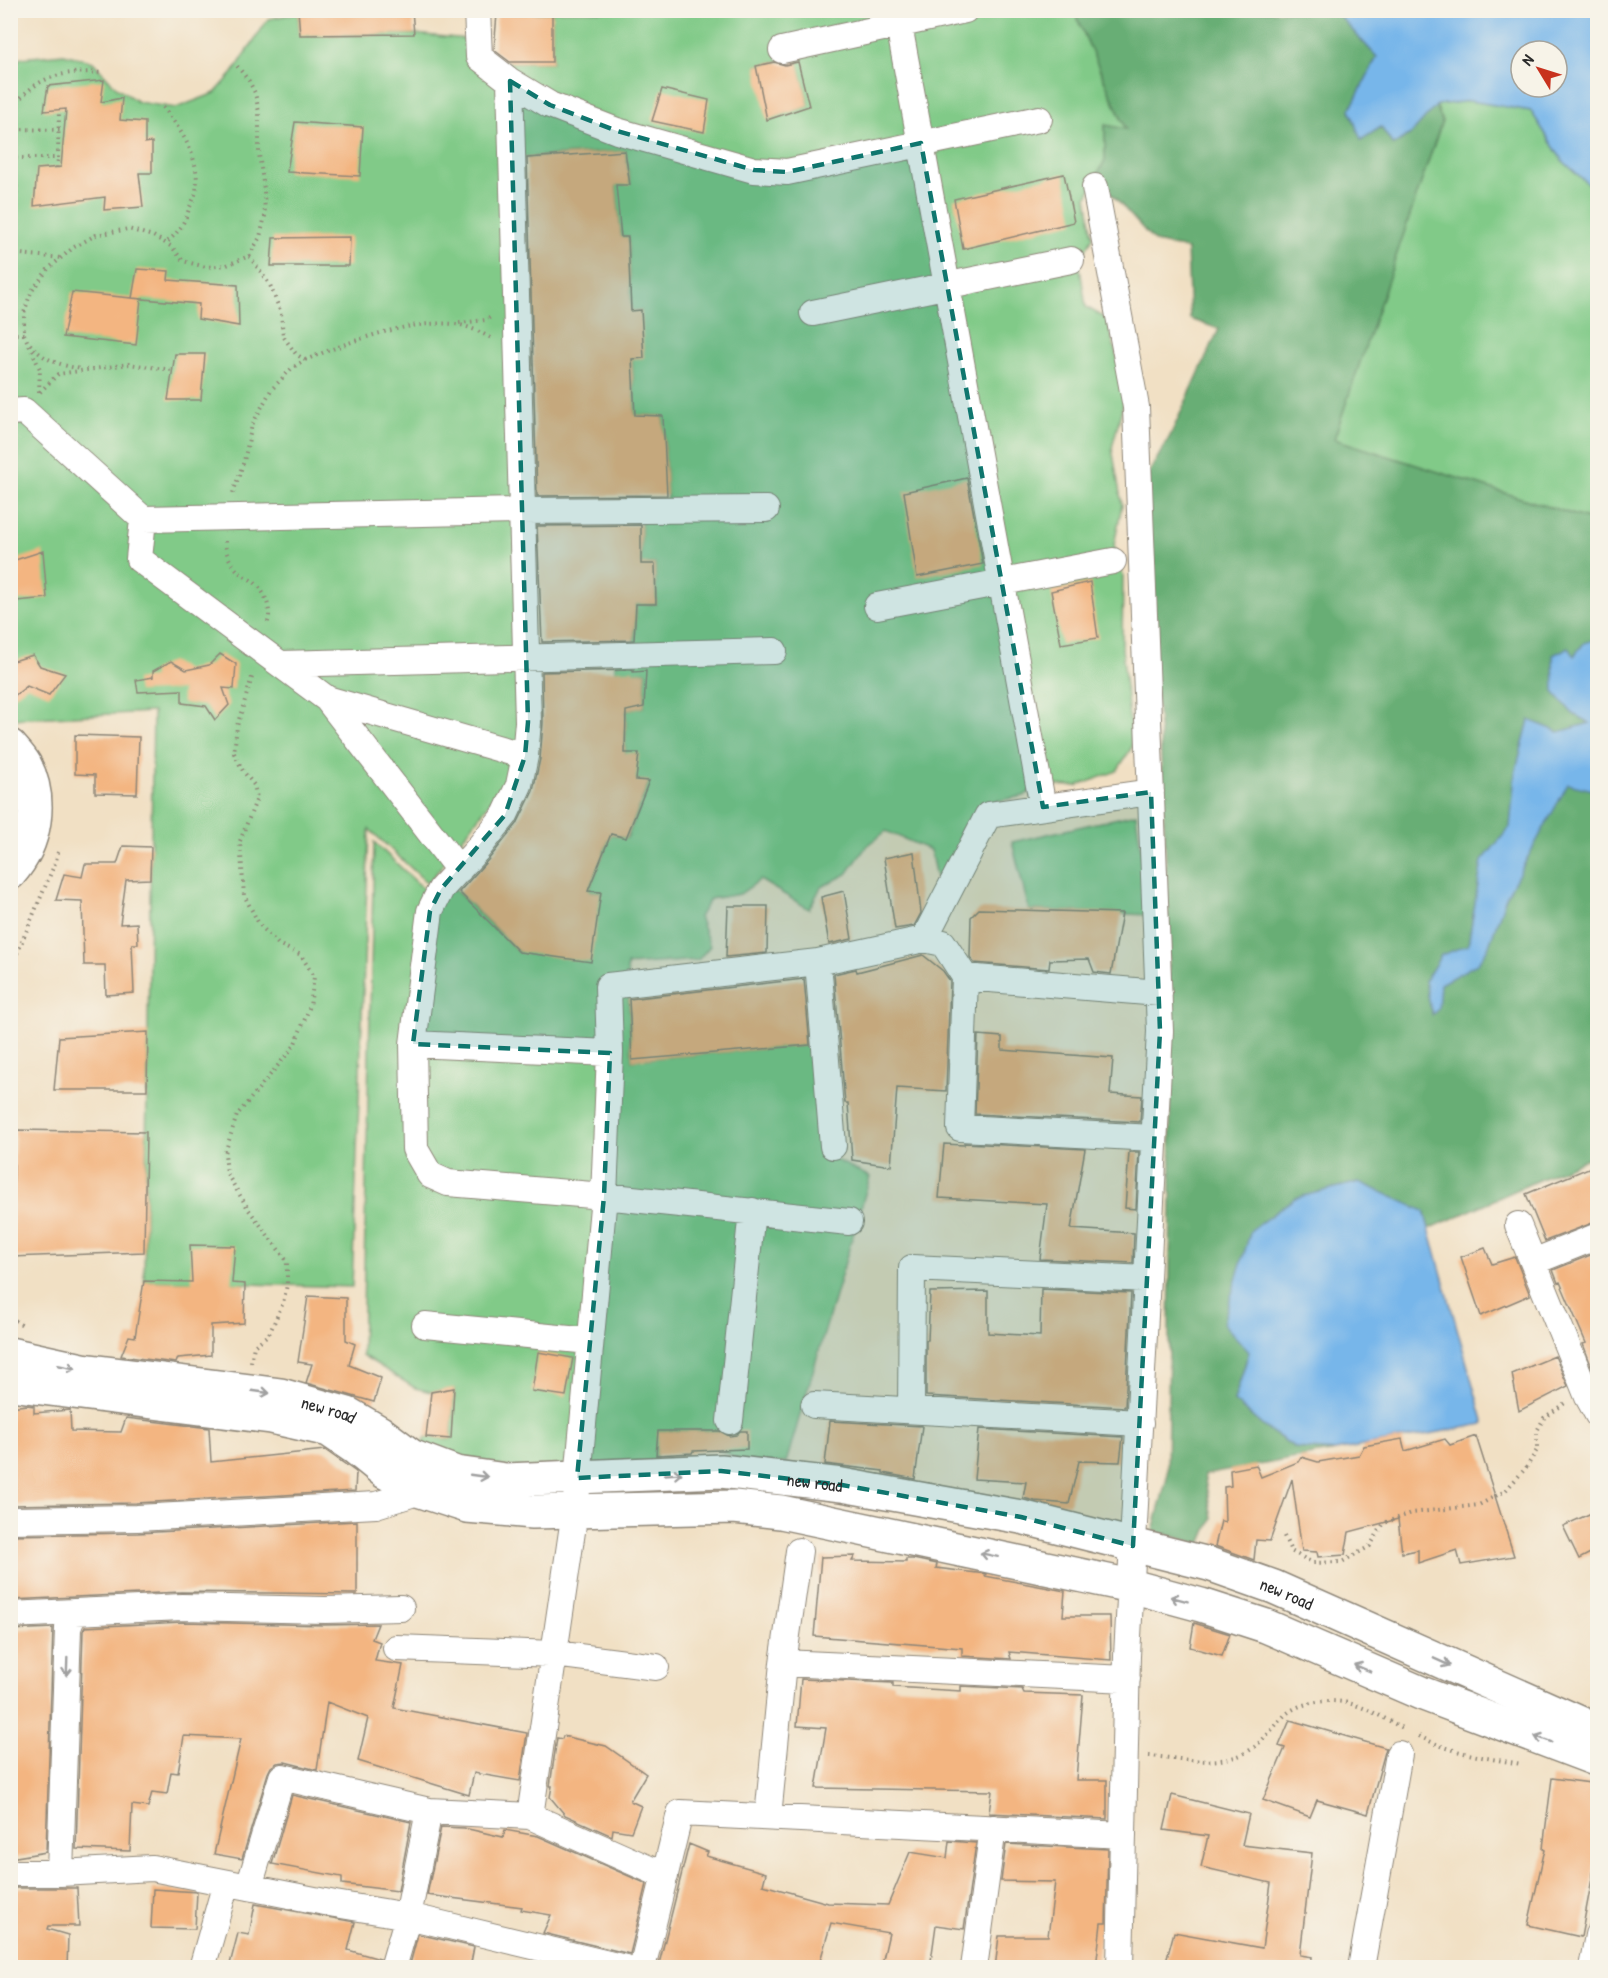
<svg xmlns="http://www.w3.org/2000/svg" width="1608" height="1978" font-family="'Patrick Hand',sans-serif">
<rect width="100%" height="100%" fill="#f7f3e8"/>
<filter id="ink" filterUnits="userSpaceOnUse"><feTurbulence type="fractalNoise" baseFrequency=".0167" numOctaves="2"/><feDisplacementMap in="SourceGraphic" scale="12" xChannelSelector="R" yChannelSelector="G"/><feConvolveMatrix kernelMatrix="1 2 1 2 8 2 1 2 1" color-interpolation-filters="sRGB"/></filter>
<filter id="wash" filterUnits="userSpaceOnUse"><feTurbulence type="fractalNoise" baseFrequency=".008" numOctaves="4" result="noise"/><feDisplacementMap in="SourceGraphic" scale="24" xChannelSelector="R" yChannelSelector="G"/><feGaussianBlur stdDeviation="1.35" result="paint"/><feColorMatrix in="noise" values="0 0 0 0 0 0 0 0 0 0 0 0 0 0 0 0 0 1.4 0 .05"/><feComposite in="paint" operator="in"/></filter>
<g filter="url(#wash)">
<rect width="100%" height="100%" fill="#f1e0c4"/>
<path fill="#81ca88" stroke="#567a5a" stroke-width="1.5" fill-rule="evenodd" d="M503,11H1074L1126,130L1105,125V160L1087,197L1093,237L1079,262L1086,307L1107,319L1126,392L1112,448L1122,505L1114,545L1123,576L1122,648L1132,747L1117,771L1077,786L1039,785L1024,796L991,802L952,867L936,877L930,850L886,831L866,847L847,874L821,887L809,909L760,880L740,894L710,899L699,917L710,946L698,960L627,965L632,1060L807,1045L825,1040L833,1146L832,1158L870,1177L786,1463L742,1462L721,1450V1431H659L655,1463L559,1473L411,1456L426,1437L451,1439L454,1389L431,1392L415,1388L362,1355L374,842L431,896L447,882L519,952L601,892L588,891L611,834L627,838L649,782L636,780L625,753L626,711L644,707L646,671L615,675V663L634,645L636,604H656L655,564H641V522L667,498L663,416L635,415L632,359L641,310L631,311L628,237H621L616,185L630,184L625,151L513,158L525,756L428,884L369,829L352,1287L144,1281L153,712L11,719L10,65L21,58L64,54L93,62L115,86L138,102L176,108L215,93L233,73L268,19L298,13L300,35L414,34L478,40L493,62H552V13L503,14ZM796,57L809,106L768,119L757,66Z
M1470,101L1531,111L1562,160L1597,192V522L1333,439L1442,121L1436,105Z
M11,777C17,798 18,816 11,837Z
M1136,814L1150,915L1029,910L1012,842Z"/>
<path fill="#68ae74" stroke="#4a6c50" stroke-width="1.5" d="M1074,11H1335L1377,57L1350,110L1361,139L1381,127L1393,145L1412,133L1436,105L1442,121L1334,439L1597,522V1154L1429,1229L1424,1211L1249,1352L1234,1401L1264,1427L1296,1448L1335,1451L1204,1475L1212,1518L1201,1544L1153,1531L1167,1478L1171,1196L1168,904L1160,736L1139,490L1170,436L1219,329L1190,319L1187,249L1155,242L1096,177L1105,160V125L1126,129Z"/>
<path fill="#77b6ea" stroke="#51708a" stroke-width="1.5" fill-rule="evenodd" d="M1335,11H1597V192L1562,160L1531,111L1470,101L1437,105L1412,133L1393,145L1381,127L1361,140L1350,110L1377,57ZM1521,51H1557V87H1521Z
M1597,639V791L1568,784L1506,897L1488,948L1477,964L1440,984L1438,1009L1432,1015L1425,981L1441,955L1468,945L1482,861L1510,827L1515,773L1529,720L1559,732L1590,723L1573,714L1554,692L1553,655L1569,647L1574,656L1584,643Z
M1359,1182L1424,1211L1484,1424L1335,1451L1296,1448L1264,1427L1234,1401L1249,1352L1223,1323L1251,1230L1295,1198Z"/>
<g id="blocks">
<path fill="#f3b581" d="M298,10H412L414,34L300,35Z
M552,13V62H510L494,50L497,14Z
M774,62L785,65L798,62L809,106L767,120L756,66Z
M104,80L101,102L122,98L120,120L145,122V143L152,142V173H139L143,207L104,210L105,197L34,206L37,169L61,167L66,109L44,111L48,86Z
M662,89L709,100L704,132L652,121Z
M295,122L363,127L360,176L287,172Z
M625,151L630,185H616L621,237H628L631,311L641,310L644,358L632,359L635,415L663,416L667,495L537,496L527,158Z
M1064,174L1074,222L963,249L954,199Z
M350,237L349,266H271L273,238Z
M137,269L169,271L168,280L238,285L239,326L198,319L199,304L132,298Z
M72,292L141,299L136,345L63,337Z
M175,354H205L201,400H168Z
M967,478L983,564L917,577L904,492Z
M641,525V564H655L656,604H636L634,640L542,642L537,526Z
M43,551L47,598L17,601L12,561Z
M1090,582L1098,638L1061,644L1051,591Z
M220,654L236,664L234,689L223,688L229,705L215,720L206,706L182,703V690L138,692L136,680L153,677V671L171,661L186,670L209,665Z
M33,655L40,666L65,674L49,695L27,686L10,699V662Z
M633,670V672L646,671L644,707L626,711L625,753H639L636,780L649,781L626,838L611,834L588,891L601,892L591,962L519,952L459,892L488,860L517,824L533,791L540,759L543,723L542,672Z
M75,735L139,737L137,794L95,793V775L75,774Z
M123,846L151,847L150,879L126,880L120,924L137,923L138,944H132L134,993L106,995L105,965H84L82,901L56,900L64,874L82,877L85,864H117Z
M914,852L921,913L914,926L895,929L884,858Z
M844,891L852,939L829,944L821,897Z
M728,906H768L767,953L726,957Z
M979,909L1122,913L1111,974L1094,972L1089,959L1050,960L1049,969L974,963L970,957L971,917Z
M923,955L943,971L950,981L946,1091L897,1088L891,1166L852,1160L848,1103H845L834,974L856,969L857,972Z
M804,979L810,1045L632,1060L629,999Z
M148,1032L147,1090H54L59,1037Z
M978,1035L1002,1037V1050L1113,1058L1110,1094L1142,1096L1140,1122L975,1114Z
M15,1130L146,1132L144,1252L11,1257Z
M964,1143L1085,1149L1071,1229L1134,1233L1133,1263L1040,1259L1047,1204L939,1198L944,1144L964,1145Z
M1129,1152H1139L1136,1209L1125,1208Z
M1598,1164V1221L1545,1241L1526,1194Z
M190,1245L235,1246L232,1283L245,1284L244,1323L211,1325V1355L178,1358L176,1363L121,1356L129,1336L135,1337L144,1281L192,1282Z
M1485,1248L1492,1264L1515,1257L1530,1295L1481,1316L1461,1257Z
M1598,1252V1371L1594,1373L1583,1344L1586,1343L1560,1282L1558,1283L1553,1270Z
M1041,1289L1131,1293L1125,1407L926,1396V1340H928L930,1292L988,1291V1333L1040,1336Z
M308,1296L346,1298V1340L355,1344L349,1365L381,1378L374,1402L306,1383L312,1364L298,1362Z
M538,1352L573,1358L566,1396L532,1391Z
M1555,1356L1568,1386L1519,1411L1512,1374Z
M454,1388L451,1439L426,1437L431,1392Z
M27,1405L34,1406V1413L70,1410L71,1431L121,1432L126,1418L209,1428L211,1462L325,1450L356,1472L355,1491L136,1503L10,1505V1407Z
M830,1421L922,1426L915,1479L883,1473V1471L825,1464Z
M979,1429L1123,1437L1120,1462L1079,1461L1069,1504L1035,1501L1023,1498L1026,1482L974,1479Z
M658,1431H720L729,1436L736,1435L740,1431H747V1449L693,1451L692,1453L656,1455Z
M1476,1436L1514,1556L1461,1565L1457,1550L1418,1563V1550L1402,1553L1398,1519L1349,1532L1345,1555L1318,1557L1317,1552L1302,1551L1292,1479L1270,1541L1256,1540L1254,1560L1215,1546L1221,1521L1225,1522L1224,1487L1231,1486L1230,1470L1256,1465L1261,1477L1298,1462L1301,1457L1318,1462L1359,1455L1364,1446L1402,1439L1405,1451L1445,1439L1450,1445Z
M1598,1510V1549L1579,1559L1563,1526Z
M357,1521V1594L181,1592L10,1600V1535L138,1533Z
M855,1556L852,1561L906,1562V1559H913L937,1564L936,1568L977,1573L986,1574L985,1576L1065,1591L1063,1616H1110L1111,1660L1009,1652L1011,1659L962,1656V1648L814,1636L821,1557Z
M182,1622L325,1625L378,1624L372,1639L380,1642L375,1661L403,1665L394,1708L527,1733L520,1781L474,1773L469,1795L358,1761L368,1718L327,1702L317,1770L285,1762L277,1763L271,1767L268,1773L242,1859L214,1854L241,1739L184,1736L178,1773L171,1772L167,1794L152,1792L148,1807L132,1805L130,1851L76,1849L83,1631L85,1627Z
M1194,1623L1230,1634L1222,1656L1190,1647Z
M53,1628L46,1852L10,1858V1630Z
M801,1679L893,1683V1687L961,1691V1686L1022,1689L1024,1693L1083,1695L1076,1780H1107V1819L989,1813L992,1791L816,1788L826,1728L797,1726Z
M1290,1720L1386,1748L1368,1814L1317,1800L1310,1817L1263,1800L1285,1748L1279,1746Z
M563,1736L606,1746L646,1774L630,1801L641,1806L631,1832L613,1829L612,1836L565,1815L550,1797L552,1786H550L557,1738L562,1739Z
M1552,1778L1598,1784V1847L1581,1937L1528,1925L1545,1849L1543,1848Z
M292,1795L411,1822L398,1891L342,1884V1877L272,1864Z
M1172,1795L1249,1814L1242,1845L1312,1853L1300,1955L1312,1957L1311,1968H1195L1166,1962L1174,1932L1262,1948L1271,1883L1201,1867L1208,1836L1164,1830Z
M441,1827L464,1828L503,1837L505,1830L538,1836L647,1884L630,1954L543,1933L551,1915L521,1910L522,1907L427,1895Z
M949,1841L976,1843L964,1929L936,1925L930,1968H881L889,1933L831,1923L818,1968H658L689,1844L708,1852L706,1856L766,1873L763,1885L828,1903L888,1905L910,1852L947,1858Z
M1006,1844L1108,1849L1106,1923H1101L1096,1968H995L999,1936H1048L1055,1882L1001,1881Z
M10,1888H77L79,1926H48L47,1929L68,1935L67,1968H10Z
M153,1889L197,1892L195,1929L151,1928Z
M255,1904L355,1922L348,1950L380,1959L378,1968H229L238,1933L249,1935Z
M418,1934L474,1947L470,1968H409Z"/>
</g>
</g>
<g filter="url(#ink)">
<use href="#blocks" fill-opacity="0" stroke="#8e8678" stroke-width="1.5"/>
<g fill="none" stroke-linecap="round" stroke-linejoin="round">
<g stroke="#8e8678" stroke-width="28">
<path id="minor" d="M899,25L1043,807
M782,50L965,10
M510,81L550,105L617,131L754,170L787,172L1039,119
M1095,187L1136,407L1160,1031L1127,1656L1120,1968
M813,313L1071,260
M10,412L24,411L143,519L522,511L766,509
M143,519L139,559L327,699L525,756L528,722L510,81L479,57L477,10
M877,606L1113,561
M281,664L774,651
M327,699L459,870
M525,756L519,785L505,815L476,851L441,889L430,911L413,1044L415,1149L430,1175L448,1183L604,1196L849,1222
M924,939L988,815L1151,792
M818,962L833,1146
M610,1053L608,986L818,962L924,939L943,943L965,977
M1154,1138L960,1128L965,977L1159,993
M1518,1225L1588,1397L1598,1415
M1533,1262L1598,1236
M425,1325L590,1341
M814,1405L1140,1423
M911,1410L912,1268L1147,1279
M730,1421L752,1211
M10,1520L137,1518L376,1505L421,1491L425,1482
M10,1615L182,1607L325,1610L401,1608
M396,1648L555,1654L656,1667
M783,1663L799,1551
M530,1816L665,1876
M768,1817L783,1663L1127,1679
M10,1873H60L152,1868L335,1904L408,1916L429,1811L530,1816L575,1511L604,1196L610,1053L413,1044
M60,1873L68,1628L73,1615L78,1612
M249,1887L282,1777L429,1811
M202,1968L226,1883
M393,1968L408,1916L625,1968
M642,1968L680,1813L1123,1835
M974,1968L993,1828
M1361,1968L1399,1754
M1592,1968L1598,1935"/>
</g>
<g stroke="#8e8678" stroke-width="36">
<g id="major">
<path d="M10,746C15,752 21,758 25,765C43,800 36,844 10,873"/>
<path id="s1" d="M10,1354L83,1370L281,1395L348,1414L379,1432L411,1456L456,1473L506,1480L721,1471L842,1485L1021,1517L1209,1564L1274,1587L1598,1731"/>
<path d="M10,1384L271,1417L329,1430L354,1447L385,1472L421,1491L467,1506L533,1512L734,1507L781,1512L1131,1586L1201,1605L1266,1626L1421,1693L1598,1760"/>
</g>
</g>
<path stroke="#8e8678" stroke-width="4" stroke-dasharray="1.5 4.5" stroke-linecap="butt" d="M163,107C182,131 201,159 196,191C195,197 191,204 189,209C184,224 178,233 166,243
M10,112C33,76 63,70 103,73
M10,129L64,130
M10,158H58L59,110
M10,163C21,182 16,203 10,223
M57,168L58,158
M10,253L61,258
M459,323L486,320L492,316
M10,334H24V313L31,292L48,269L74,247L96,235L128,229L153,236L172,247L183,261L206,267L227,265L249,256L260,237L265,216L264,189L259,154V112L255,93L249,81L237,66
M24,334L40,369L39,392
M30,344C44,361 61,365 81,369
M305,360C349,342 405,320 454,324C467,325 482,333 493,339
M40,392L58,374L129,364L172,370
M233,493L244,461L252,425L271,390L292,368L305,360L296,354L283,336L281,313L270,285L249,256
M225,541C225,552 230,563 238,571C242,576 249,578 254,582C265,591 273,611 267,624
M10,970L56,861L58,852
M10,1317L24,1326
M251,1362L254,1346L269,1334L283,1303L287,1285V1261L249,1210L227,1174L225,1153L237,1115L294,1046L310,1006L314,977L301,955L278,944L259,924L244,895L240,841L257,798L254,785L243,771L234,753L237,726L253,674
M1284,1536L1291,1551L1313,1563L1342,1562L1370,1546L1384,1523L1412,1513L1479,1505L1505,1491L1526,1468L1537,1450V1431L1544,1418L1565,1403
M1419,1736C1451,1753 1486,1758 1521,1764
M1149,1756C1180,1758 1217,1767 1245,1753C1262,1744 1272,1728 1285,1715C1300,1701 1333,1698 1352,1704C1369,1709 1386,1719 1402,1728"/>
<use href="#minor" stroke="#fff" stroke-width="26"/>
<use href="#major" stroke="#fff" stroke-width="33"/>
</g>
<defs><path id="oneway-shaft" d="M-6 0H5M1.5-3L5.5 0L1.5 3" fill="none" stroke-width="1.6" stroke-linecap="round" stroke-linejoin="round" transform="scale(1.5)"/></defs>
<g stroke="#a0a0a0">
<use href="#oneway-shaft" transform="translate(67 1367) rotate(11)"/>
<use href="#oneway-shaft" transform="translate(261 1392) rotate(8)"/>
<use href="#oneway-shaft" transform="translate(673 1474) rotate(-3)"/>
<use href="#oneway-shaft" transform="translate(479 1476) rotate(8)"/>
<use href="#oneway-shaft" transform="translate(989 1555) rotate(-168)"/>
<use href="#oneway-shaft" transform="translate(1179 1599) rotate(-165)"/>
<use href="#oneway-shaft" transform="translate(1442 1662) rotate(24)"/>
<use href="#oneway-shaft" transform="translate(67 1667) rotate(92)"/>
<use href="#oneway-shaft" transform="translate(1362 1668) rotate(-157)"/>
<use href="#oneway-shaft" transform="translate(1543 1739) rotate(-159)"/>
</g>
</g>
<path fill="#0f766e" fill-opacity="0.2" stroke="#0f766e" stroke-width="4.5" stroke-dasharray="12 8" stroke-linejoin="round" d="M510,81L550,105L617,131L754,170L787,172L921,143L1043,807L1151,792L1160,1031L1133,1546L1021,1517L842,1485L721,1471L577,1478L604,1196L610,1053L413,1044L430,911L441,889L505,815L525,756L528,722Z"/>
<g text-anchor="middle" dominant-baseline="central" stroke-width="6" stroke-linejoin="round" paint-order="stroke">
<g font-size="18" fill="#2b2b2b" stroke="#f7f3e8">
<text stroke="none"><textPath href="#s1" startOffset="324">new road</textPath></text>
<text stroke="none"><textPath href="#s1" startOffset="828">new road</textPath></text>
<text stroke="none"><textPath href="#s1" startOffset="1314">new road</textPath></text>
</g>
</g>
<rect width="1608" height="1978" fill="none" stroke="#f7f3e8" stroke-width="36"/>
<g transform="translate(1539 69) rotate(308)"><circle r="28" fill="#f7f3e8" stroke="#a5a39c" stroke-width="1.5"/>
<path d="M0-4.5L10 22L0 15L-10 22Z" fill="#c8321e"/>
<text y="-9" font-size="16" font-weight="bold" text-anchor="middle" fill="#2b2b2b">N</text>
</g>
</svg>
